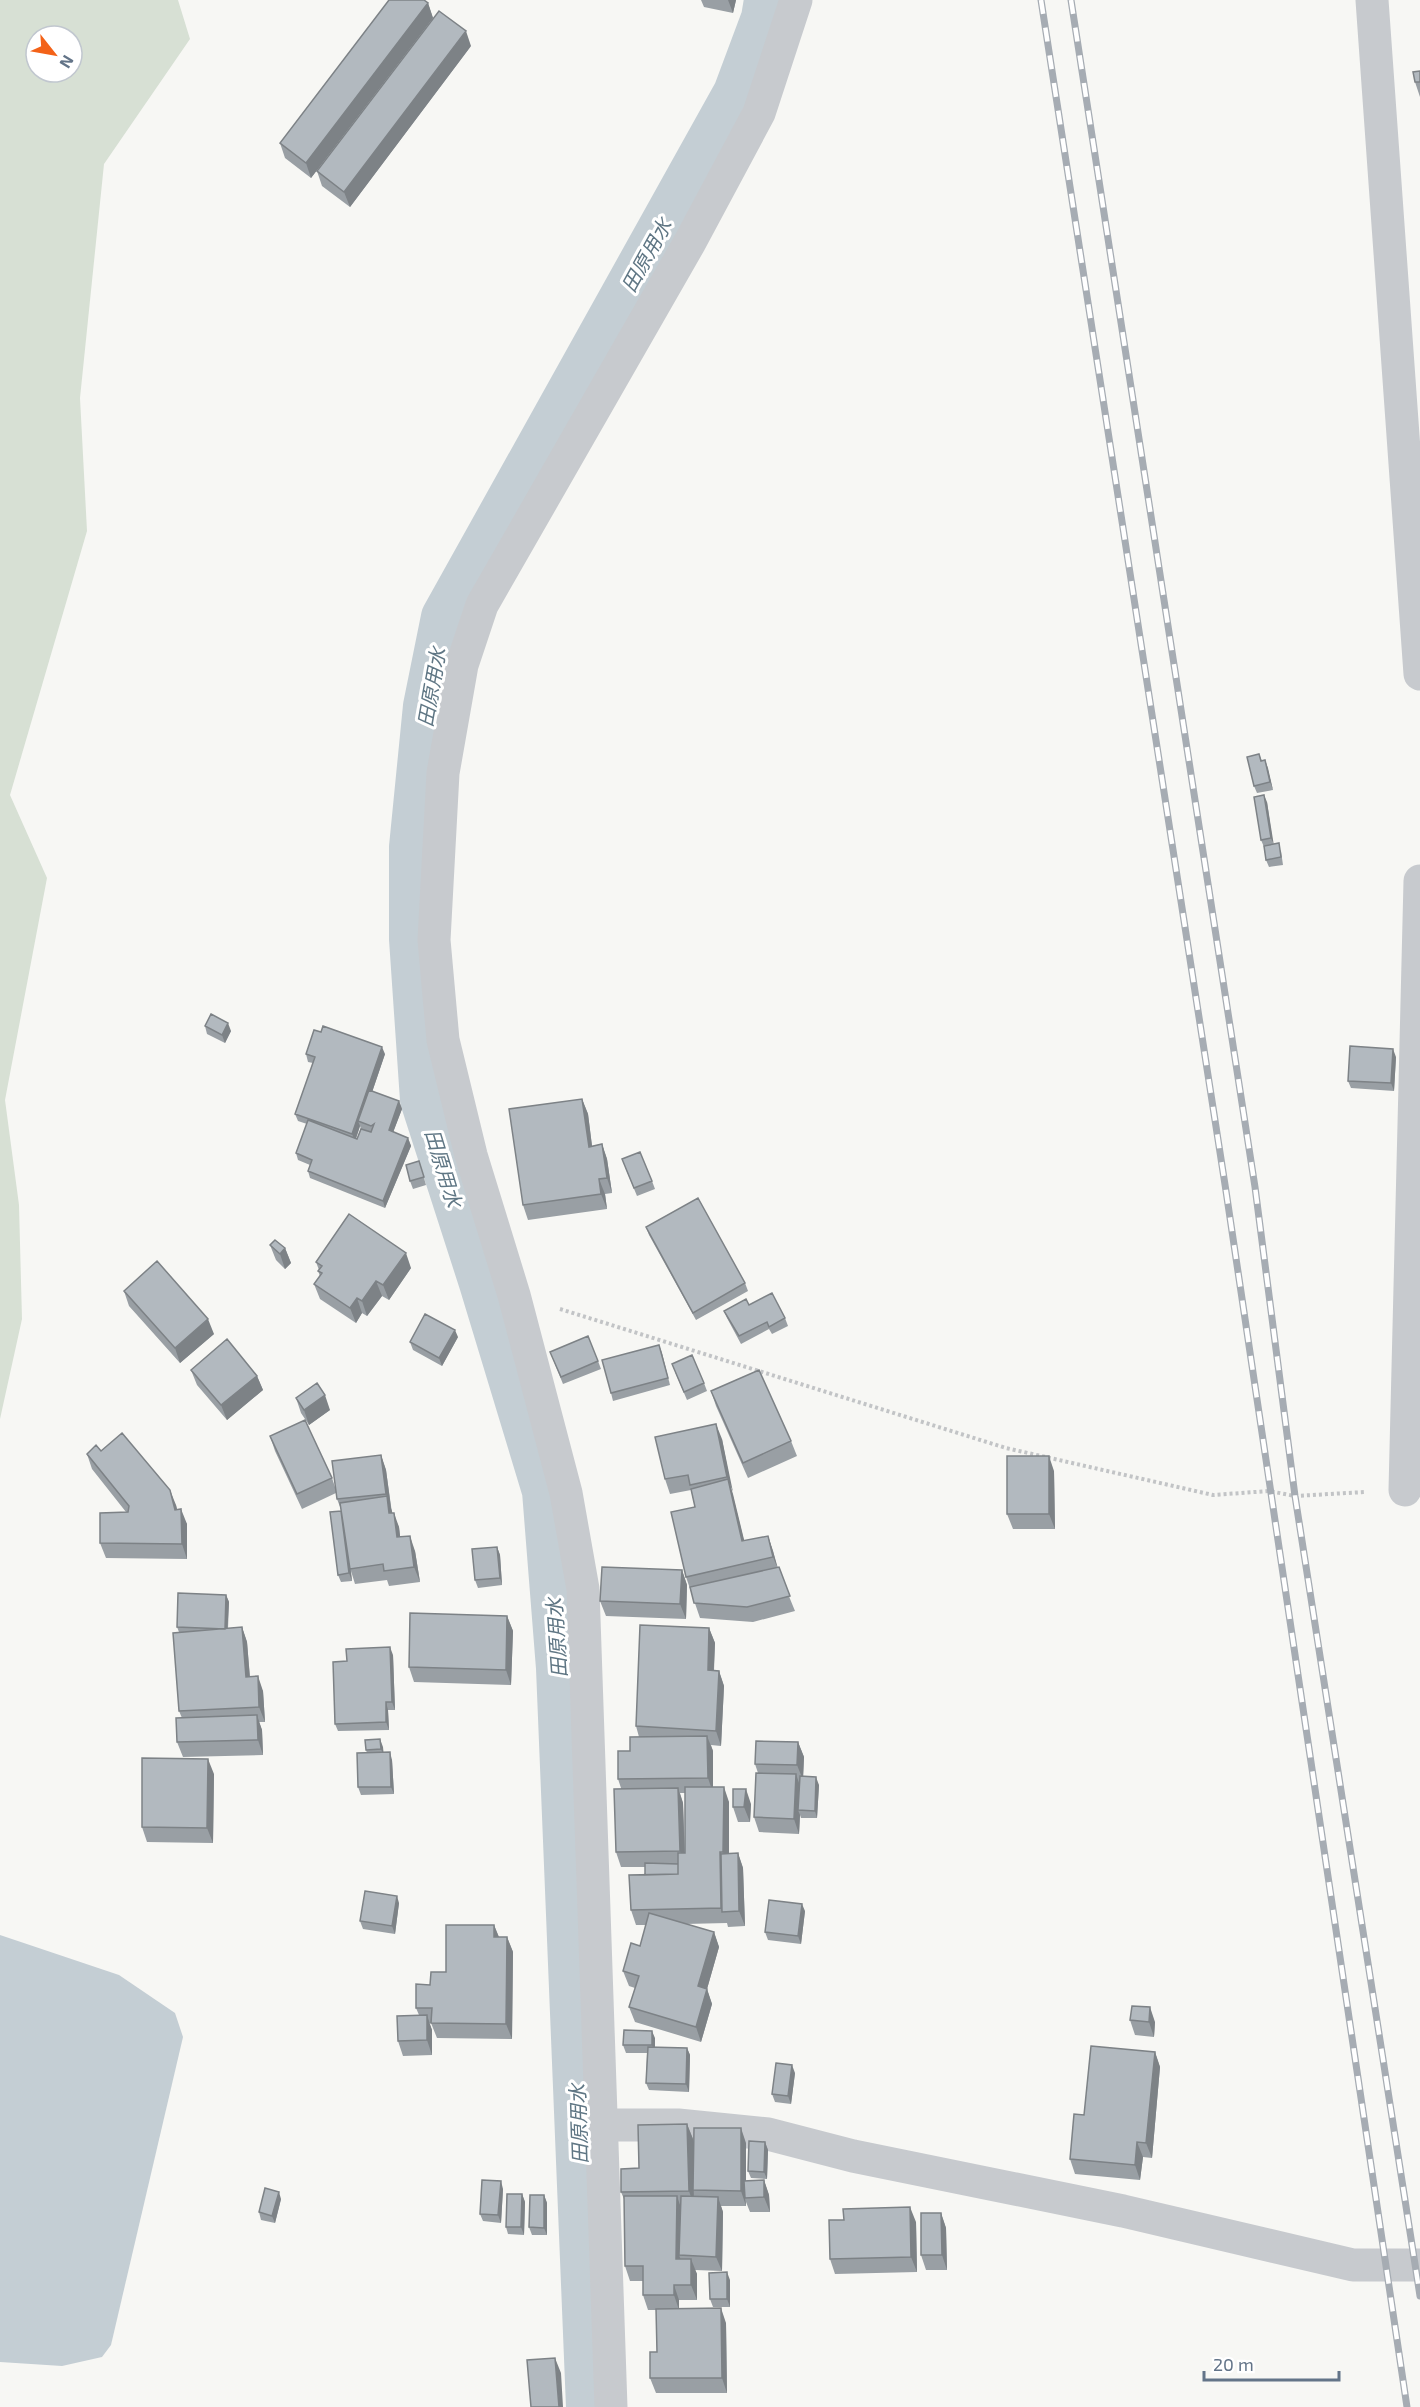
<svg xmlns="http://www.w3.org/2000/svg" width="1420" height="2407" font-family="'Exo 2','Noto Sans JP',sans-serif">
<rect width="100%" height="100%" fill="#f7f7f4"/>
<path fill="#d7e0d4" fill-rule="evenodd" d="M0,0H178L190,39L104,164L80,398L87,531L10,795L47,878L5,1100L19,1205L22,1319L0,1419ZM36,36H72V72H36Z"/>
<path fill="#c4ced4" d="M0,1935L119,1975L175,2013L183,2037L111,2345L102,2357L62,2366L0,2362Z"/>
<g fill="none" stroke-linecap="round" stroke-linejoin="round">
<path stroke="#c4ced4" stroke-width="46" d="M589,2407L559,1668L545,1491L482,1283L423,1100L412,939V847L426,706L444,617L736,93L764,18L767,0"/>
<path stroke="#c2c4c6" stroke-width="4" stroke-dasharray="3 3" stroke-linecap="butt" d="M560,1309L1006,1448L1213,1495L1269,1491L1295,1496L1365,1492"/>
<path stroke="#c7cace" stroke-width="33" d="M1372,0L1420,674
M1405,1490L1420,881
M601,2125H678L768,2134L853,2156L1123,2211L1353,2265H1420
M611,2407L583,1589L566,1493L514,1295L471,1155L443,1040L434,940L443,773L462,665L482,605L690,242L759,113L796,0"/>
<g stroke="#a6acb3" stroke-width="7">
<path id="rail" d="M1041,0L1226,1191L1407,2407
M1071,0L1255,1187L1295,1496L1420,2296"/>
</g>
<use href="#rail" stroke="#fff" stroke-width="4.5" stroke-dasharray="14" stroke-linecap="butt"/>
</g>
<path fill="#999fa4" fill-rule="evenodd" d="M701,0H736L733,13L704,7Z
M428,3L433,18L311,178L285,158L280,143Z
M471,46L350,207L322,186L317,171Z
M1420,71V97L1415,82Z
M1259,754L1262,761L1265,760L1273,790L1257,793L1254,786Z
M1267,802L1273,844L1281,851L1283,865L1269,867L1266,860L1264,847L1261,840Z
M205,1026L231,1031L225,1043L207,1034Z
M306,1054H385L372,1092L399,1101L402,1109L393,1132L408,1138L411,1146L385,1208L310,1178L308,1171L310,1165L298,1160L296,1153L307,1124L298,1121L295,1114L313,1063L308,1062ZM360,1126L361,1129L371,1132L357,1139H356Z
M1396,1057L1394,1091L1351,1088L1348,1081Z
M582,1099L588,1114L592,1146L602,1144L607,1159L612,1193L605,1194L607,1209L528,1220L523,1205Z
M419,1161L426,1185L413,1189L410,1181Z
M625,1167L652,1181L655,1189L637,1196Z
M646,1227L745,1283L748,1291L696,1320L649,1235Z
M270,1245L285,1248L291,1263L285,1269L276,1260Z
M316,1262L411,1268L389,1300L382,1296L367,1316L362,1313L356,1323L320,1299L314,1284L320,1276L318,1271L319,1270Z
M124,1291L214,1334L180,1363L129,1306Z
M749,1305L785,1318L788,1326L772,1334L769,1329L741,1344L727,1318L724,1311Z
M458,1337L442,1366L413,1350L410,1342Z
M659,1345L670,1385L613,1401L611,1393Z
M550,1352L598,1361L601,1369L563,1384Z
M191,1370L257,1376L263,1390L227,1420L197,1385Z
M675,1372L704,1383L707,1391L687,1400Z
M711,1391L791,1441L797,1456L748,1478L716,1406Z
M296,1398L330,1410L309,1425L301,1413Z
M270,1436L332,1478L336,1490L381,1455L386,1470L392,1513L399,1527L400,1537L415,1551L420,1582L389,1586L387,1580L355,1584L351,1571L352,1581L341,1582L338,1575L342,1512L337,1499L336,1493L302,1509L275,1451Z
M722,1439L732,1492L744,1541L768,1536L773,1551L777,1567L795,1611L753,1622L700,1618L686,1577L695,1507L691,1490L670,1494L665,1479Z
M101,1451L176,1505L177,1510L187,1524V1559L106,1558L100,1543L126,1512L92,1469L87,1454Z
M1054,1471L1055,1529H1013L1007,1514Z
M497,1547L500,1555L502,1585L478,1588L475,1580Z
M682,1570L687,1585L686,1619L606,1616L600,1601Z
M226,1595L229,1602L228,1629L242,1627L247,1642L250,1677L263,1691L265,1722H259L262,1730L263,1755L183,1757L177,1742L182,1718L179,1711V1632L177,1627Z
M507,1616L513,1631L511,1685L414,1682L409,1667Z
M709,1628L715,1643L714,1671H719L724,1686L721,1746L711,1745L713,1751V1787L729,1802V1853H738L743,1868L745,1926L728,1927L727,1923L685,1924L714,1932L719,1947L707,1989L712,2004L701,2042L635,2022L629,2007L635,1988L629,1986L623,1971L640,1946L646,1925H636L631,1910L645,1875V1867H621L616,1852L621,1788L618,1779L630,1751L639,1737L636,1726ZM680,1793H685V1853L683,1803Z
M393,1655L395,1710H388L389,1730L338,1731L335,1724L347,1661Z
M798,1742L804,1757L803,1777L819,1785L817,1818H801L800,1815L799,1834L759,1832L754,1817L758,1773L755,1764Z
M383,1747V1752L392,1760L394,1794L361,1795L358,1787L367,1753L366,1750Z
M214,1774L213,1843L147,1842L142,1827Z
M751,1804L750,1822H738L733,1807Z
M399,1903L395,1934L363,1929L360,1921Z
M805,1911L801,1944L768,1940L765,1932Z
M494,1925L499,1937H507L513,1952L512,2039L437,2038L431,2023H429L432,2030V2055L403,2056L398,2041L419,2015L416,2008L430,1985L446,1972Z
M1130,2020L1155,2022L1154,2037L1135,2035Z
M655,2038V2047L687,2048L690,2055L689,2092L649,2090L646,2083L647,2053H626L623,2045Z
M1155,2052L1160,2067L1152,2158L1143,2157L1140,2180L1075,2174L1070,2159L1084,2115Z
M795,2073L791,2104L775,2102L772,2094Z
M687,2124L693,2139V2177L746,2143V2181L764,2180L769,2195L770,2212H750L746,2202V2206H721L723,2212L722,2271L695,2270L697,2274V2300H679V2309L726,2323L727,2393H656L650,2378L657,2352L656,2310H648L643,2295V2281H630L625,2266L624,2199L621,2192L639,2168Z
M765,2142L768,2150L767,2179L751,2178L748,2171Z
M503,2189L501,2223L483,2221L480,2214Z
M522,2194L525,2202L524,2235L508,2234L506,2227Z
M544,2195L547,2203V2235H532L529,2227Z
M281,2199L275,2223L261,2220L259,2212Z
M941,2213L946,2228L947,2270H926L921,2255Z
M844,2220L916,2222L917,2272L835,2274L830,2259Z
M730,2280V2307H713L710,2299Z"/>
<path fill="#7d8286" d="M728,0H736L733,13Z
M428,3L433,18L311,178L306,163Z
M466,31L471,46L350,207L344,192Z
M1265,760L1268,768L1273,790L1270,782Z
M1264,795L1267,802L1274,846L1271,838Z
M228,1023L231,1031L225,1043L222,1035Z
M382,1047L385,1054L362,1122L358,1121L360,1126L355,1141L352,1134Z
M1393,1049L1396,1057L1394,1091L1391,1083Z
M582,1099L588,1114L594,1162L589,1147Z
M399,1101L402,1109L391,1138L389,1130Z
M408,1138L411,1146L385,1208L383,1201Z
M602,1144L607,1159L612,1193L607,1178Z
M599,1179L605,1194L607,1209L601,1194Z
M285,1248L291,1263L285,1269L280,1254Z
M406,1253L411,1268L389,1300L383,1285Z
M376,1281L382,1296L367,1316L362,1301Z
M357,1298L362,1313L356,1323L350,1308Z
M208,1319L214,1334L180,1363L175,1348Z
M455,1330L458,1337L442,1366L439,1358Z
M659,1345L662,1353L670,1385L668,1378Z
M257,1376L263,1390L227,1420L221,1405Z
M325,1395L330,1410L309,1425L304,1410Z
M716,1424L722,1439L733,1492L727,1477Z
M381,1455L386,1470L391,1508L386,1494Z
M1049,1456L1054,1471L1055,1529L1049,1514Z
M728,1479L733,1494L748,1556L742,1541Z
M170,1490L176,1505L181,1525L175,1510Z
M387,1496L392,1511L394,1528L389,1513Z
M181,1509L187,1524V1559L182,1544Z
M341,1511L344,1519L352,1581L349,1573Z
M394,1513L399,1527L402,1552L397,1537Z
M410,1536L415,1551L420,1582L414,1567Z
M768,1536L773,1551L779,1572L773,1557Z
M497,1547L500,1555L502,1585L500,1578Z
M682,1570L687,1585L686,1619L680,1604Z
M226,1595L229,1602L227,1636L225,1629Z
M507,1616L513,1631L511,1685L506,1670Z
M242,1627L247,1642L251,1692L246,1677Z
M709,1628L715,1643L713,1685L708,1670Z
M390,1647L393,1655L395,1710L392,1702Z
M719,1671L724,1686L721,1746L716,1731Z
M258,1676L263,1691L265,1722L259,1707Z
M386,1702L388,1710L389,1730L386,1722Z
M257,1715L262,1730L263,1755L258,1740Z
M707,1736L713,1751V1793L708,1778Z
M380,1739L383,1747L384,1757L381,1749Z
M798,1742L804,1757L803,1780L797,1765Z
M390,1752L392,1760L394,1794L391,1787Z
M208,1759L214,1774L213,1843L207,1828Z
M796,1774L801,1789L798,1810L800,1815L799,1834L794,1819Z
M816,1777L819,1785L817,1818L815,1811Z
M724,1787L729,1802V1867L723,1852Z
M678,1788L683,1803L685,1866L680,1851Z
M746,1789L751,1804L750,1822L744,1807Z
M720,1852L725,1867L722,1912L721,1908Z
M738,1853L743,1868L745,1926L739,1911Z
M397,1896L399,1903L395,1934L392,1926Z
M802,1904L805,1911L801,1944L798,1936Z
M494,1925L500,1940L494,1937Z
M714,1932L719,1947L707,1989L712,2004L701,2042L696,2027L698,1986Z
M507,1937L513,1952L512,2039L506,2024Z
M1150,2007L1155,2022L1154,2037L1149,2022Z
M427,2015L432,2030V2055L427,2040Z
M652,2031L655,2038V2053L652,2045Z
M687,2048L690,2055L689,2092L686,2084Z
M1155,2052L1160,2067L1152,2158L1146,2143Z
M792,2065L795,2073L791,2104L788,2096Z
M687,2124L693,2139L694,2206L689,2191Z
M741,2128L746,2143V2197L745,2198L746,2206L741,2191Z
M765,2142L768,2150L767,2179L764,2172Z
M1137,2142L1143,2157L1140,2180L1135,2165Z
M764,2180L769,2195L770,2212L764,2197Z
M501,2181L503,2189L501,2223L498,2215Z
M279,2192L281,2199L275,2223L272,2216Z
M522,2194L525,2202L524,2235L521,2227Z
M544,2195L547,2203V2235L544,2228Z
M677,2196L682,2211L679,2255L682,2263L676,2259Z
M718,2197L723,2212L722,2271L716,2257Z
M910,2207L916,2222L917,2272L911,2257Z
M941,2213L946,2228L947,2270L942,2255Z
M691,2259L697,2274V2300L691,2285Z
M727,2272L730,2280V2307L727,2299Z
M674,2285L679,2300V2310L674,2295Z
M721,2308L726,2323L727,2393L722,2378Z
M555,2358L561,2373L563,2407H559Z"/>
<path fill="#b2b9bf" stroke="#7d8286" stroke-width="1.5" d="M389,0H424L428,3L306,163L280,143Z
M439,11L466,31L344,192L317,171Z
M1420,71V82H1415L1413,72Z
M1259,754L1261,761L1265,760L1270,782L1254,786L1247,757Z
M1264,795L1271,838L1261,840L1254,797Z
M1279,843L1281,857L1266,860L1264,846Z
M211,1014L228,1023L222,1035L205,1026Z
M323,1026L382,1047L352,1134L295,1114L315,1057L306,1054L314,1030L321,1032Z
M1350,1046L1393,1049L1391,1083L1348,1081Z
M369,1090L399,1101L389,1130L408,1138L383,1201L308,1171L312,1160L296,1153L308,1120L357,1139L361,1129L371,1132L374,1124L371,1126L358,1121Z
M582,1099L589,1147L602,1144L607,1178L599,1179L601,1194L523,1205L509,1109Z
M640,1152L652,1181L634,1188L622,1159Z
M419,1161L424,1177L410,1181L406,1165Z
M698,1198L745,1283L693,1313L646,1227Z
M349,1214L406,1253L383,1285L376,1281L362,1301L357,1298L350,1308L314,1284L322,1273L318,1271L322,1266L316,1262Z
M275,1240L285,1248L280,1254L270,1245Z
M157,1261L208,1319L175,1348L124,1291Z
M772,1293L785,1318L769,1327L767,1322L739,1336L724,1311L746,1299L749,1305Z
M425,1314L455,1330L439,1358L410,1342Z
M588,1336L598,1361L561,1377L550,1352Z
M227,1339L257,1376L221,1405L191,1370Z
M659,1345L668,1378L611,1393L602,1360Z
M692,1355L704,1383L684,1392L672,1364Z
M759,1370L791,1441L743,1463L711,1391Z
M317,1383L325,1395L304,1410L296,1398Z
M305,1420L332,1478L297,1494L270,1436Z
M716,1424L727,1477L690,1485L688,1475L665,1479L655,1437Z
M122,1433L170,1490L175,1510L181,1509L182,1544L100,1543V1513L128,1512L129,1506L87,1454L96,1445L101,1451Z
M381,1455L386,1494L337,1499L332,1461Z
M1007,1456H1049V1514H1007Z
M728,1479L742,1541L768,1536L773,1557L686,1577L671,1512L695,1507L691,1489Z
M387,1496L389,1513H394L397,1537L410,1536L414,1567L384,1571L383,1564L350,1569L340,1503Z
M341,1511L349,1573L338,1575L330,1512Z
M497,1547L500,1578L475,1580L472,1549Z
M602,1567L682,1570L680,1604L600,1601Z
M779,1567L790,1596L747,1607L694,1603L690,1587Z
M178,1593L226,1595L225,1629L177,1627Z
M410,1613L507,1616L506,1670L409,1667Z
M640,1625L709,1628L708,1670L719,1671L716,1731L636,1726Z
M242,1627L246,1677L258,1676L259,1707L179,1711L173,1633Z
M390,1647L392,1702H386V1722L335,1724L333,1662L347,1661L346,1649Z
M257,1715L258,1740L177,1742L176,1718Z
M707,1736L708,1778L618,1779V1751H630V1737Z
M380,1739L381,1749L366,1750L365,1740Z
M756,1741L798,1742L797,1765L755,1764Z
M390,1752L391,1787H358L357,1753Z
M142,1758L208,1759L207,1828L142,1827Z
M756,1773L796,1774L794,1819L754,1817Z
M800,1776L816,1777L815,1811L798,1810Z
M685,1787H724L723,1852H720L721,1908L631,1910L629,1875L678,1874V1853H685Z
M678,1788L680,1851L616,1852L614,1789Z
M733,1789H746L744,1807H733Z
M738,1853L739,1911L722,1912L721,1854Z
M645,1863L678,1864V1874L645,1875Z
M365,1891L397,1896L392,1926L360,1921Z
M769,1900L802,1904L798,1936L765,1932Z
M649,1913L714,1932L698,1986L707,1989L696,2027L629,2007L639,1976L623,1971L631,1943L640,1946Z
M446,1925H494V1937H507L506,2024L431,2023L432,2008H416V1984L430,1985L431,1972H446Z
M1132,2006L1150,2007L1149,2022L1130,2020Z
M427,2015V2040L398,2041L397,2016Z
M624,2030L652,2031V2045H623Z
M1091,2046L1155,2052L1146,2143L1137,2142L1135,2165L1070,2159L1074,2114L1084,2115Z
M648,2047L687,2048L686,2084L646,2083Z
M776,2063L792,2065L788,2096L772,2094Z
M687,2124L689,2191L621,2192V2169L639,2168L638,2125Z
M694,2128H741V2191L693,2190Z
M749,2141L765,2142L764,2172L748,2171Z
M482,2180L501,2181L498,2215L480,2214Z
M764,2180V2197L745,2198L744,2181Z
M265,2188L279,2192L272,2216L259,2212Z
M507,2194H522L521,2227H506Z
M530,2195H544V2228L529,2227Z
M624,2196H677L676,2259H691V2285H674V2295H643V2266H625Z
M681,2196L718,2197L716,2257L679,2255Z
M910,2207L911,2257L830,2259L829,2220H844L843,2209Z
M921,2213H941L942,2255H921Z
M727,2272V2299H710L709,2273Z
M721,2308L722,2378H650V2352H657L656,2309Z
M555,2358L559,2407H531L527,2360Z"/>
<g text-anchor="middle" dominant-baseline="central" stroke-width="6" stroke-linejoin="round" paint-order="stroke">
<g font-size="20" font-style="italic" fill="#5f7684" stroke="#fff">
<text transform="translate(646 255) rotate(-61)">田原用水</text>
<text transform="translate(431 687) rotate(-80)">田原用水</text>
<text transform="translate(444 1168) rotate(73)">田原用水</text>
<text transform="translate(556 1638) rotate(-94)">田原用水</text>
<text transform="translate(578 2124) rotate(-92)">田原用水</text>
</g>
</g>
<g transform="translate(54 54) rotate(121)"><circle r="28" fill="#ffffff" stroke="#c1c7cf" stroke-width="1.5"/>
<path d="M0-4.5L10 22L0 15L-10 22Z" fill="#f36218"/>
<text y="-9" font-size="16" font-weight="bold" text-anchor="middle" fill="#637488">N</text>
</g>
<path d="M1204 2371v9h135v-9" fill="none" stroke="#637488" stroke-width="3"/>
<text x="1213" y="2371" font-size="18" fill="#637488" stroke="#ffffff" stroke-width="4.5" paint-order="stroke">20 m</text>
</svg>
